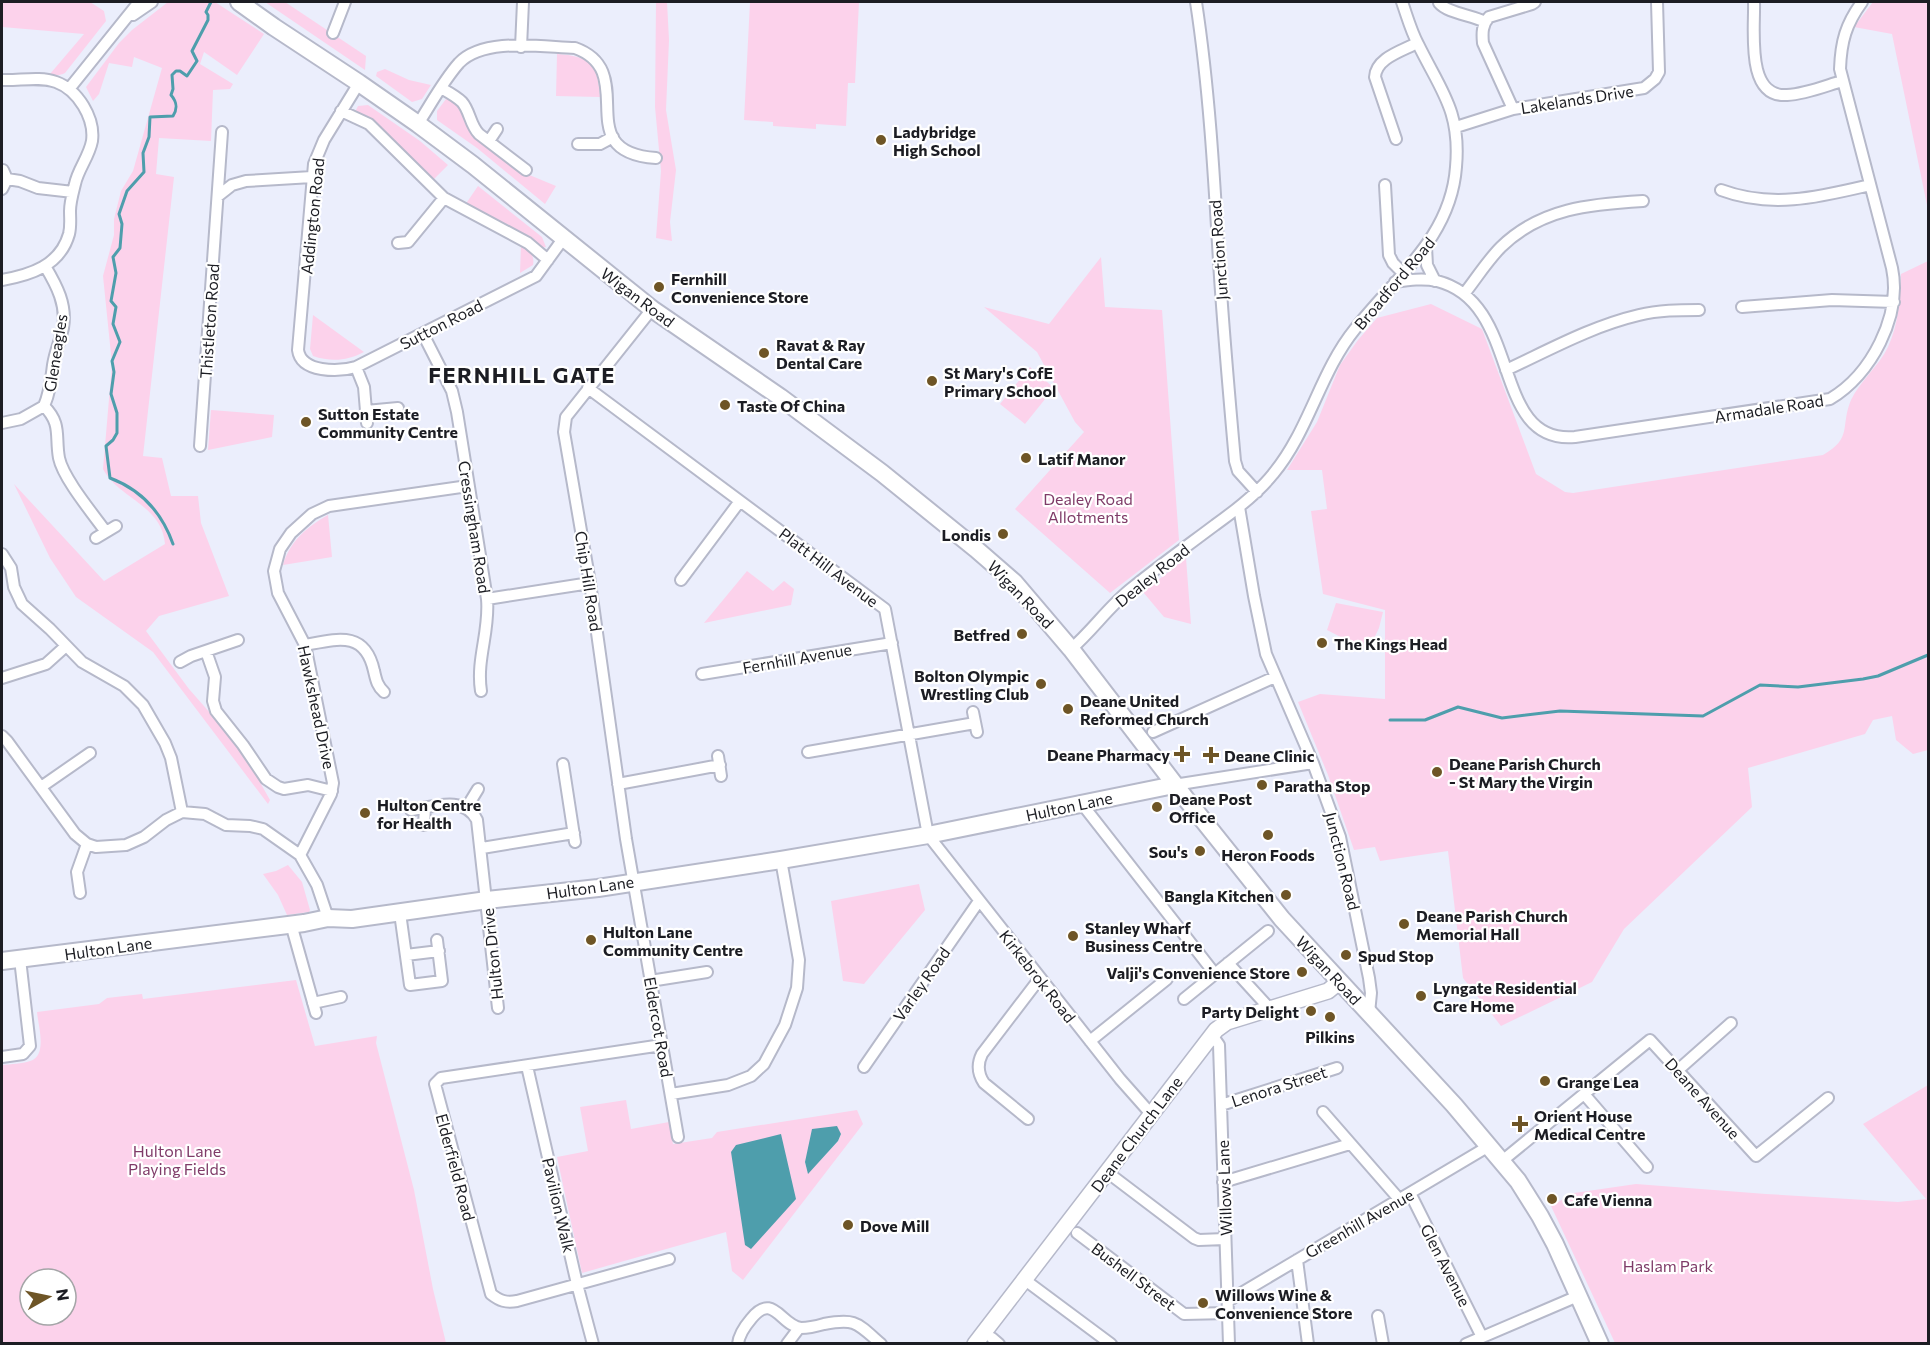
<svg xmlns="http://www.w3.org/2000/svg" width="1930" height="1345" font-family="Commissioner,sans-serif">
<rect width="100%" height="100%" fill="#ebeefc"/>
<path fill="#fcd2eb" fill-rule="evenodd" d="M2,2H90L104,11L106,21L65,73C59,76 56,75 50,74L84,34L2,27Z
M168,2H215L264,34L237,75L204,52L200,64L233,84L230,89L213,90L211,141L159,138L156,174L174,177L143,456L162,458L171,496H198L201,523L229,596L159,616L146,631L189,689L240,747L270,800L268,804L153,652L76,597L50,558L14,484L104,581L165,544C162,505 118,498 103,469L112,364L103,276L114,235V219L121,191L133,171L162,68L134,57L132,67L109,63L99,94L93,101L86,87L119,43L132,30Z
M265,2H285L366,56L365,70Z
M656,2H667L669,40L666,110L676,170L670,222L672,241L656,238L661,171L655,107Z
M750,2H859L855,83H848L846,126L816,124V129L773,126V122L744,120Z
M1873,2H1928V210L1892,34L1854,27Z
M557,54C590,56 598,64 600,97L556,96Z
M385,69L409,80L431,85L422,99L412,102L376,76L377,72Z
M446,99L460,103L472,131L527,174L556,186L545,204L477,148L437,120V111Z
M368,105L420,141L448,165L433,180L372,119L355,112L358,106Z
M478,186L542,237L546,247L540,248C521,227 490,217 465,205Z
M521,245C529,251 535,255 533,265L520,273Z
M1101,257L1105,307L1162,310L1179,540L1110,593L1015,509L1084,432L1075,422L1037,352L984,307L1049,324Z
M1928,261V750L1913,754L1896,740L1892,716L1873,720L1865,734L1748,768L1752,807L1624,929L1592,982L1501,1026L1463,978L1448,851L1380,861L1375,847L1354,850L1328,775L1298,702L1320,694L1385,699V610L1323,594L1311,511L1327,509L1322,470H1287L1317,422L1340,365L1358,340L1377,318L1431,304L1482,329L1536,474L1565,492L1573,493L1823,455C1853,438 1840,426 1851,400C1860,381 1879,366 1888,347C1899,323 1900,299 1901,274Z
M313,315L364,352C347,361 331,362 313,356L310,349Z
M1030,367L1054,388L1025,424L1000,404Z
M211,410L274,415L272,437L208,450Z
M328,515L332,557L283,565C290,541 307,527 328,515Z
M1186,558L1191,624L1164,617L1143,592Z
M747,571L773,591L784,581L794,589L791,605L704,623Z
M1336,603L1383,612L1379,628L1368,651L1327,630Z
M288,865L302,882L310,910L309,912L287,915L278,895L263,874L276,871Z
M919,884L925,910L864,984L843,981L831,901Z
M296,980L315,1046L377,1036L376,1043L414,1190L433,1289L446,1343H2V1065C11,1064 22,1064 30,1061C48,1056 38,1025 37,1012L99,1004L107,998L142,994L143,999ZM30,1279H66V1315H30Z
M1928,1085V1343H1615L1551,1206L1574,1193L1636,1184L1766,1194L1898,1202L1926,1199L1863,1124Z
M626,1100L631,1129L669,1122L673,1144L712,1138L717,1132L857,1110L863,1124L743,1280L732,1271L726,1232L582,1273L557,1157L588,1151L580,1107ZM841,1134L838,1141L808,1173L805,1162Z"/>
<path fill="#4e9eac" d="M837,1126L841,1134L838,1141L808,1174L805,1162L812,1129Z
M781,1134L796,1199L751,1249L745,1245L731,1152L736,1145Z"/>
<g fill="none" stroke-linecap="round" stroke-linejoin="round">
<path stroke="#4e9eac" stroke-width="3" d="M173,544C162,513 142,490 110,478L106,446L113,440L117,433V413L111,394L114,372L112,361L120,342L113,324L116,307L111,301L116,273L113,257L120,248L122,224L119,214L127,191L144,172L143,153L149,137L150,117L173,116C178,108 177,102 171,95L173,89L172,75L176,71H180L187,76L197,61L192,51L208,20V15L206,12L211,2
M1390,720H1425L1458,707L1502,718L1560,711L1703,716L1760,685L1798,687L1863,679L1878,676L1928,655"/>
<g stroke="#b6b9ca" stroke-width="14">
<path id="street" d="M1196,2C1209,87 1214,174 1219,261C1223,328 1229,394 1235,461L1238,471L1257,492
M1754,2C1755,29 1745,98 1787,95C1806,94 1825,86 1842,81
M1439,3C1447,13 1472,15 1485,22
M133,15L152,2
M333,33L345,2
M521,47L523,2
M2,80C19,81 39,76 56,82C78,90 95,118 92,141C89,157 78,169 75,184C73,192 70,202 70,211C70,219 71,226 69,234C60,266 30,275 2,280
M359,83L324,140L314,164L298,350C301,373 339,372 356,367L536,276L563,239
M441,88C448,92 456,96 462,102C470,111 470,125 479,134L526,170
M69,89L139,2
M1513,109L1483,43C1482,33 1482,25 1489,17L1532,4L1535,2
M341,111L369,124L444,198L528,243L548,260
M418,124C431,104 443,81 459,63C484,37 542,47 575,48C642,72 567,152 656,158
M1456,127L1513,109L1644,88L1655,79L1659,72L1657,2
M1396,139L1375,77C1376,58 1402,51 1417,43
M489,141L497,129
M578,144H600L613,137
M7,179L20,181L38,188L73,192
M1385,185L1389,255L1393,263L1403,273
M2,189L7,179L3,170
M1721,190C1772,209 1819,197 1870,185
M218,196L232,185L246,181L312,177
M398,243L408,242L444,198
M1426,247L1427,265L1435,281
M45,266C57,286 67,305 63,328C60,341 55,352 53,365C51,380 50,392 44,406C62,424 55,436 59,458C63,478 93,514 106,532
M1395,282C1409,280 1423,278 1437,281C1524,303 1489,445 1575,437L1830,399C1871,375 1902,316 1892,268L1840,69C1841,41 1846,24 1862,2
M1464,294C1476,279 1487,261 1501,247C1541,208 1591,204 1643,201
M1742,307L1832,300L1894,302
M652,309L566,417L564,432L590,583L626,839L678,1137
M423,334L452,391L457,412L487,599C490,631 476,659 481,691
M356,367L364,387L367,423
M1506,370C1549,350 1592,326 1639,315C1659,310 1679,310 1699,310
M588,388L885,609L928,835L1120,1079L1151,1114
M366,411L398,408
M2,423L21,419L44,406
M200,446L222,132
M1239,507L1254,596L1266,654L1313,763L1340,837L1369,978L1371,993L1369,1013
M96,538L116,526
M2,554L11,568L14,587L22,604L50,629L82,662L124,686L143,705L165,743L171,758L182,812
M681,580L740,501
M487,599L590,583
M305,645C337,639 365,630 374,671C376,679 377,686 384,692
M1071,649C1093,630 1109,606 1132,588C1159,566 1187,546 1215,525C1236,510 1257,494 1273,474C1309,431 1320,372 1355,329C1396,277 1451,237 1456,167C1461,111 1441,91 1418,44C1411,31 1407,16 1402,2
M206,651L215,677L213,701L216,711L243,745L266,779L278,787L284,789L308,785L332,791
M180,662L191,656L238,640
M702,674L892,643
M2,678L46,664L66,646
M973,712L977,732
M1153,732L1275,677
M2,736L7,741L75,834L87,844L96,847L126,845L144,837L166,820L182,812L205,814L226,825L250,826L263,829L300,855L317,885L328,918
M808,752L975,723
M718,756L721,776
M563,764L575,842
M618,784L720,765
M1174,785L1313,763
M41,787L90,753
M1082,804L1215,974
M467,807L478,789
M411,810C433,807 464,795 477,820L498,1008
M424,825L425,808
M482,848L574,833
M300,855L331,794L333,783L305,645L278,593L274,571L280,549L291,533L312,514L329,506L468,486
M80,893L77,872L87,844
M400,913L410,985L442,981L437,940
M291,924L316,1013
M406,955L439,951
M1228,963L1270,1009
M650,981L707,972
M1184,999L1268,931
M313,1003L341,997
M1212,1035L1219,1045L1229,1344
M1090,1041L1167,979
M662,1045L441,1078L435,1084L491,1294C500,1301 506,1303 517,1301L669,1259
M2,1057L23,1054L30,1046L20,959
M527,1066L577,1284L593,1344
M864,1067L979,901
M1678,1070L1731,1023
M671,1094L728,1085L751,1076L764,1064L785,1025L797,988L799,960L781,860
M1584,1094L1647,1167
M1221,1105L1337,1068
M1323,1112L1399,1199
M1028,1119L984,1083C978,1074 977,1064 982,1054L1040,978
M1502,1161L1650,1040L1756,1156L1828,1098
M1107,1172L1194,1238L1199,1240L1225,1239
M1223,1182L1350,1144
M1410,1193L1482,1337
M1077,1233L1184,1314L1228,1313
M1297,1260L1308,1344
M1025,1280L1111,1344
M1228,1301L1489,1146
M1378,1316L1383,1344
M992,1338L999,1344
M738,1344C739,1334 745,1326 751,1319C773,1291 781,1326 801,1328C808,1328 817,1326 824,1324C856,1318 857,1323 881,1344
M787,1344L799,1328
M1466,1344L1578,1296"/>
</g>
<g stroke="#b6b9ca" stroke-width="18">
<path id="secondary" d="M975,1344L1216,1030L1227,1022L1328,991L1339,982"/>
</g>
<g stroke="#b6b9ca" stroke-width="20">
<path id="primary" d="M239,2L274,27L359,83L418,124L473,165L652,309L780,397L882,473L976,549L1014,582L1071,649L1186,799L1282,919L1454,1105L1518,1181L1540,1216L1555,1244L1600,1344
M2,961L304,923L328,918L352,919L487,900L598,888L781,860L928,835L1174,785"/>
</g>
<use href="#street" stroke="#fff" stroke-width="10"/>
<use href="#secondary" stroke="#fff" stroke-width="15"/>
<use href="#primary" stroke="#fff" stroke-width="16"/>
</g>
<g fill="#6e5526" stroke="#fff" stroke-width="2">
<circle cx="881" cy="140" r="6"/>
<circle cx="659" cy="287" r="6"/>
<circle cx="764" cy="353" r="6"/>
<circle cx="932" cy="381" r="6"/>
<circle cx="725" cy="405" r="6"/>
<circle cx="306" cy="422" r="6"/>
<circle cx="1026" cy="458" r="6"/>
<circle cx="1003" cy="534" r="6"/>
<circle cx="1022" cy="634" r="6"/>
<circle cx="1322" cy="643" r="6"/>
<circle cx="1041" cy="684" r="6"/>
<circle cx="1068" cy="709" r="6"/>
<path d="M1179 745h6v6h6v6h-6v6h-6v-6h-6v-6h6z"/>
<path d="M1208 746h6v6h6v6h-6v6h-6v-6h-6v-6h6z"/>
<circle cx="1437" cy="772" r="6"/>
<circle cx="1262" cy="785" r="6"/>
<circle cx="1157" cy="807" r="6"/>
<circle cx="365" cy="813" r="6"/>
<circle cx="1268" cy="835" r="6"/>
<circle cx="1200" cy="851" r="6"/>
<circle cx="1286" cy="895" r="6"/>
<circle cx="1404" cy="924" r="6"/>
<circle cx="1073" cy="936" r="6"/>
<circle cx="591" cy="940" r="6"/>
<circle cx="1346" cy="955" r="6"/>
<circle cx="1302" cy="972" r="6"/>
<circle cx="1421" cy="996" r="6"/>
<circle cx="1311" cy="1011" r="6"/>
<circle cx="1330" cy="1017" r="6"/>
<circle cx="1545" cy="1081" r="6"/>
<path d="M1517 1115h6v6h6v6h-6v6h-6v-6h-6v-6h6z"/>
<circle cx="1552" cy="1199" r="6"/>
<circle cx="848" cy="1225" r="6"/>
<circle cx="1203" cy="1303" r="6"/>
</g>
<g text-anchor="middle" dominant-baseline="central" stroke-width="4.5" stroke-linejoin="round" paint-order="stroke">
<g font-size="16" fill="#1c1d23" stroke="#fff">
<text transform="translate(1577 99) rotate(-9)">Lakelands Drive</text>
<text transform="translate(312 216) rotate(-84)">Addington Road</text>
<text transform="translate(1218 250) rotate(-94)">Junction Road</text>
<text transform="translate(1394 283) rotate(-50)">Broadford Road</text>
<text transform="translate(638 297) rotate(37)">Wigan Road</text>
<text transform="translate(209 321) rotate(-86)">Thistleton Road</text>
<text transform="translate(441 324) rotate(-27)">Sutton Road</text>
<text transform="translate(55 353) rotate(-81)">Gleneagles</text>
<text transform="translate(1769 408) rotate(-9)">Armadale Road</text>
<text transform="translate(475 527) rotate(81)">Cressingham Road</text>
<text transform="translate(829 567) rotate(37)">Platt Hill Avenue</text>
<text transform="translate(1152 575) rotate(-39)">Dealey Road</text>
<text transform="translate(589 581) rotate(81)">Chip Hill Road</text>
<text transform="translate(1021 594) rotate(46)">Wigan Road</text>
<text transform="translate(797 658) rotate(-10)">Fernhill Avenue</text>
<text transform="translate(317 707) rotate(78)">Hawkshead Drive</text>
<text transform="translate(1069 806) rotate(-12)">Hulton Lane</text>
<text transform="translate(1343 861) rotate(76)">Junction Road</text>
<text transform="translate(590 887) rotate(-8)">Hulton Lane</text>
<text transform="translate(108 948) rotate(-8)">Hulton Lane</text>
<text transform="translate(492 954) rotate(-96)">Hulton Drive</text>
<text transform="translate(1329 970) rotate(47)">Wigan Road</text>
<text transform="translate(1038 976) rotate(52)">Kirkebrok Road</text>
<text transform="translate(921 984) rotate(-55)">Varley Road</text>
<text transform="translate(659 1027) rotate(80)">Eldercot Road</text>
<text transform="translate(1279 1086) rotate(-18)">Lenora Street</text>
<text transform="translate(1703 1098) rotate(48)">Deane Avenue</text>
<text transform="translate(1136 1134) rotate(-53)">Deane Church Lane</text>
<text transform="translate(456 1167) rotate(75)">Elderfield Road</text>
<text transform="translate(1224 1188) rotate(-92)">Willows Lane</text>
<text transform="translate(559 1205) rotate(77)">Pavilion Walk</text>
<text transform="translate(1359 1223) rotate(-30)">Greenhill Avenue</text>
<text transform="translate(1446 1265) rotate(63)">Glen Avenue</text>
<text transform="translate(1134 1276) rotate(37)">Bushell Street</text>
</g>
<g font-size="16" font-weight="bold" fill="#1c1d23" stroke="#fff" text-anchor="start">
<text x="893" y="131">Ladybridge<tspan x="893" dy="18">High School</tspan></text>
<text x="671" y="278">Fernhill<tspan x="671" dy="18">Convenience Store</tspan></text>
<text x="776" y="344">Ravat &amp; Ray<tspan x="776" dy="18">Dental Care</tspan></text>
<text x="944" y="372">St Mary's CofE<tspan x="944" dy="18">Primary School</tspan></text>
<text x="737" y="405">Taste Of China</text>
<text x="318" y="413">Sutton Estate<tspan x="318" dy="18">Community Centre</tspan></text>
<text x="1038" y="458">Latif Manor</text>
<text x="991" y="534" text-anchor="end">Londis</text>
<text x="1010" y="634" text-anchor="end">Betfred</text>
<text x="1334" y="643">The Kings Head</text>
<text x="1029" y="675" text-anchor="end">Bolton Olympic<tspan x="1029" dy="18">Wrestling Club</tspan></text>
<text x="1080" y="700">Deane United<tspan x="1080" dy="18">Reformed Church</tspan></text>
<text x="1170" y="754" text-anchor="end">Deane Pharmacy</text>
<text x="1224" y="755">Deane Clinic</text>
<text x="1449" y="763">Deane Parish Church<tspan x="1449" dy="18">- St Mary the Virgin</tspan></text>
<text x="1274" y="785">Paratha Stop</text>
<text x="1169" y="798">Deane Post<tspan x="1169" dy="18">Office</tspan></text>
<text x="377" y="804">Hulton Centre<tspan x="377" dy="18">for Health</tspan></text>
<text x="1188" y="851" text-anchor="end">Sou's</text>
<text x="1268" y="854" text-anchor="middle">Heron Foods</text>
<text x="1274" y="895" text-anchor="end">Bangla Kitchen</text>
<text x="1416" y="915">Deane Parish Church<tspan x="1416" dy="18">Memorial Hall</tspan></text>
<text x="1085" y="927">Stanley Wharf<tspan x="1085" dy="18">Business Centre</tspan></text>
<text x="603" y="931">Hulton Lane<tspan x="603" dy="18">Community Centre</tspan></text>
<text x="1358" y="955">Spud Stop</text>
<text x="1290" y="972" text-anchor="end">Valji's Convenience Store</text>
<text x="1433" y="987">Lyngate Residential<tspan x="1433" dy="18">Care Home</tspan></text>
<text x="1299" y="1011" text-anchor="end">Party Delight</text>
<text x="1330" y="1036" text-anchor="middle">Pilkins</text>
<text x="1557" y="1081">Grange Lea</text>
<text x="1534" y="1115">Orient House<tspan x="1534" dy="18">Medical Centre</tspan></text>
<text x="1564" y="1199">Cafe Vienna</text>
<text x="860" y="1225">Dove Mill</text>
<text x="1215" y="1294">Willows Wine &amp;<tspan x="1215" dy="18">Convenience Store</tspan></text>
</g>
<g font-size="16" fill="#7f3b68" stroke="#fff">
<text x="1088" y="498">Dealey Road<tspan x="1088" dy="18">Allotments</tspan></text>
<text x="177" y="1150">Hulton Lane<tspan x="177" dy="18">Playing Fields</tspan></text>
<text x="1668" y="1265">Haslam Park</text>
</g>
<g font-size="22" font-weight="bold" letter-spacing="1.5" fill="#1c1d23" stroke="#fff">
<text x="522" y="374">FERNHILL GATE</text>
</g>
</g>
<rect width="1930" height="1345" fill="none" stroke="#1c1d23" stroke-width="6"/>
<g transform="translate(48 1297) rotate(81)"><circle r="28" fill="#ffffff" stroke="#a4a5a7" stroke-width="1.5"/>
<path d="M0-4.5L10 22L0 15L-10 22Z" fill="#6e5526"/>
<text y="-9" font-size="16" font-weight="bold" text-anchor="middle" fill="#1c1d23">N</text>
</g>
</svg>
